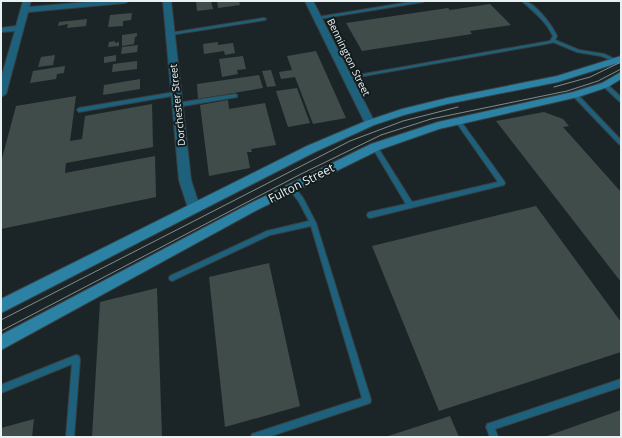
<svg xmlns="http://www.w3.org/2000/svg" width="622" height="438" font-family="'Open Sans',sans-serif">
<rect width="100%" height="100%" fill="#1b2527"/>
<path fill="#404c4a" d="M196,1H211L213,9L197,11Z
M217,1H239L240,5L218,8Z
M490,4L511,25L470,31L472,34L362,51L346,23L448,8L450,10Z
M132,13L131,20L123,21V26L108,27L110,15Z
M87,19L86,26L67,28L68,24L58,26L59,22Z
M137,33V36L135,37L134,44L122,46V35Z
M115,41V43L119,42V46L108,47L109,42Z
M218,42V45L233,43L235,53L225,55L224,51L204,54L203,44Z
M138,45L137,52L121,54L122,47Z
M316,51L346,118L313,124L295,77L281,79L279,72L292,70L287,56Z
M55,55L53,65L38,67L41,57Z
M116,55V61L104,63V57Z
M243,56L246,69L237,70L238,74L222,77L219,59Z
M137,61V69L112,72L113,64Z
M65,66L64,73L57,74L56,79L30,83L33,71Z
M271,70L276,86L267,87L262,71Z
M259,75L263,88L198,99L197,84Z
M140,79V89L103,95L104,85Z
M297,88L310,123L288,127L276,91Z
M76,96L70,141L82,139L85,116L152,104L153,147L66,163L65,173L155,156L156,197L1,229V162L16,106Z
M228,100L229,109L265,103L276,145L251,149L252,152H247L250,168L209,176L200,105Z
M544,112L563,119L569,126L563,127L621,192V282L496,121Z
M536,206L621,322V352L439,411L372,246Z
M269,263L300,406L225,427L209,277Z
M157,288L162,437H92L100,302Z
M621,410V437H544Z
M450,416L459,437H385Z
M34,419L32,437H1V428Z"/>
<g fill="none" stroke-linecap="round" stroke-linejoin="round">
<g stroke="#384143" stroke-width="2">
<path id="lane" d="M416,1H425L423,2L318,19L316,18L318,17Z
M522,1C535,1 552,26 557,36L555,40L579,50L604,54L619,61L617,62L601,56L577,52L553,42L551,43L347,79L345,78L347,77L550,41L553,36C546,21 534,12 522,1Z
M264,18L266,19L265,20L170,35L168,34L170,33Z
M603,84H607L621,97V102L619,101L603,86Z
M175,92L177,93V95L79,112L77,110L79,108Z
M575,93L577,94L621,140V145L619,144L573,96V94Z
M235,94L237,95V97L177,107L175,105L177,103Z
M458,119L460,120L504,181L505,183L504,185L370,218L368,217L367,215L368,213L370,212L406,204L372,147L375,145L377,146L412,202L498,182L456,122V120Z
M290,186H294L303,198L316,223L371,400L370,403L268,437H251L252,434L255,433L362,398L311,226L270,235L174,280L172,281L170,280L169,278L170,276L267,231L309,221L299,202L290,190L289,188Z
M76,355L79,356L80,359L74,437H66L72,364L1,393V385Z
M621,379V387L495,429L498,437H490L486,427L487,424Z"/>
</g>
<g stroke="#384143" stroke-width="2">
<path id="street" d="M23,1H31L29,7L100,1H129L125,3L28,12L6,94L1,97V78L15,31L1,32V28L16,26Z
M163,1H171L191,180L200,208L198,211L194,213L190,211L188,208L179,180Z
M305,1H313L375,123L374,125H366L365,123Z"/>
</g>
<g stroke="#384143" stroke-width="2">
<path id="secondary" d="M621,56V62L558,82L447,104L404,115L374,125L315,152L1,313V299L307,146L366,121L402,109L447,98L557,76Z
M621,72V79L608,87L578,97L439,129L379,150L257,210L1,350V335L249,204L371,144L438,122L573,92L602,83Z"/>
</g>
<use href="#lane" fill="#1d617c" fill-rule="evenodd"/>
<use href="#street" fill="#1d617c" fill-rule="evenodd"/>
<use href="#secondary" fill="#2c82a4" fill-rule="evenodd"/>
<path stroke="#828b8c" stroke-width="1" d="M554,87L590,77L621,62
M1,320L350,141L403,121L458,107
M1,331L301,174L381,135L431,119L567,91L598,81L621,69"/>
</g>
<g text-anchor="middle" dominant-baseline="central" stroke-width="4" stroke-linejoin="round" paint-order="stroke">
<g font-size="10" fill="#e9f0f1" stroke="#121c1d">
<text transform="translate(349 57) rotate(64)">Bennington Street</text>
<text transform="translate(177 105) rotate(-96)">Dorchester Street</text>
</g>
<g font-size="12" fill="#e9f0f1" stroke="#121c1d">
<text transform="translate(301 183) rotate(-27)">Fulton Street</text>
</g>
</g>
<rect width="622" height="438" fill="none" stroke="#e9f0f1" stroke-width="4"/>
</svg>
